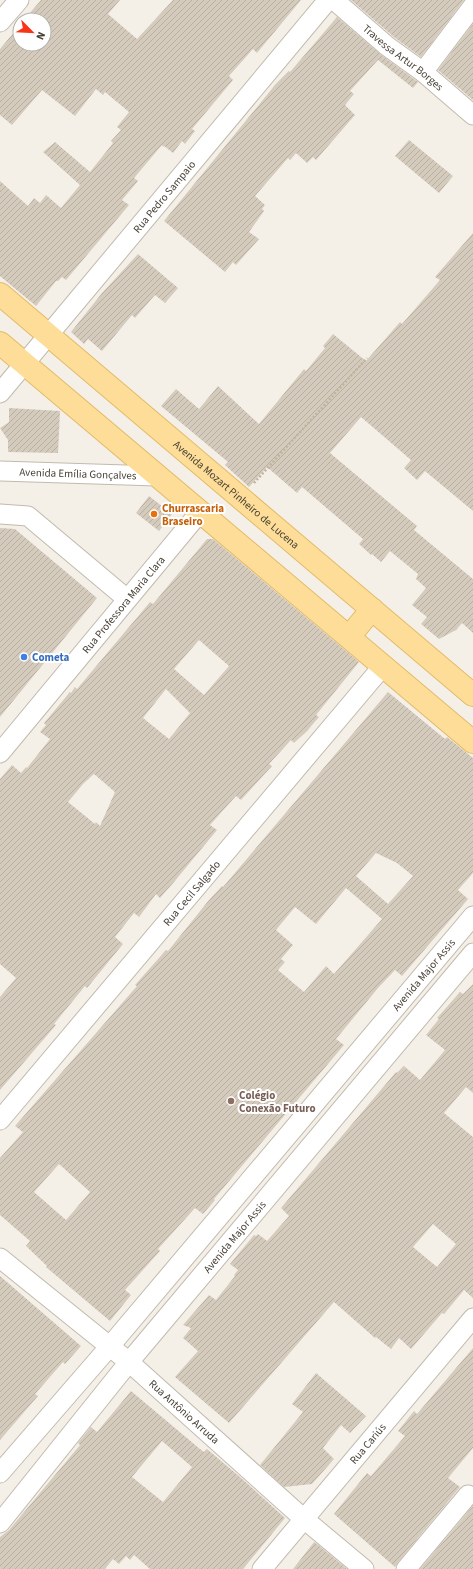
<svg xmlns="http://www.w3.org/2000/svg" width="473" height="1569" font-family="'Source Sans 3',sans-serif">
<defs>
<pattern id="building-hatch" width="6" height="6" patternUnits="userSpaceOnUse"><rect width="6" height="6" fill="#d5cbbd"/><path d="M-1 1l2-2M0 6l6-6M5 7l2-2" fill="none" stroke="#b8afa3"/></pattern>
</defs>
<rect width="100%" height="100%" fill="#f4f0e8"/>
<path fill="url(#building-hatch)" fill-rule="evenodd" d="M41,0H120L108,14L137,39L173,0H301L257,53L253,49L229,76L233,80L192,129L195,131L185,144L182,141L173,153L164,146L163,147L162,145L134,178L138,181L122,200L129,205L66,280L62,277L58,281H56L36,306L0,276V181L28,206L34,198L40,203L46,195L61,208L80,185L43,152L55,142L90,172L113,143L111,141L121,130L117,127L129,112L105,92L103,95L96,89L75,116L42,90L12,125L0,115V49L20,25V44H44V20H24Z
M351,0H464L421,57L394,37Z
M337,17L380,54L418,82L413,88L378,60L350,91L354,94L345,105L355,115L316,160L313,157L307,163L296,153L290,160L288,158L255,196L265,205L262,209L264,211L249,232L259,239L236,265L233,262L225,272L164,221L275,85L289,71L290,72Z
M473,24V100L438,70Z
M409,140L453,176L439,193L395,156Z
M473,233V511L425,471L417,480L404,468L411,460L361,417L330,453L417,526L414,530L473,579V633L462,623L456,630L439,639L421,624L427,617L412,605L426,588L416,579L418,574L390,551L381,562L372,554L371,555L359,544L363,539L302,487L297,493L267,467L249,487L225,465L228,462L161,406L176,389L199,409L218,386L259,424L304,369L306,371L325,348L323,346L333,334L366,361L400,322L402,324L440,280L435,277Z
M138,254L178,288L165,303L155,295L135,318L132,315L102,351L88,339L84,344L71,332L102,293Z
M9,408L60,411L58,453L8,452V440L0,428L9,422Z
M149,496L172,514L159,531L136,513Z
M0,528L15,529L97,598L0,717Z
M207,539H213L359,662L316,715L319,717L307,731L294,743L291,740L269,764L272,766L241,800L236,796L210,825L217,830L174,882L160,898L156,894L139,917L134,913L115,937L123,944L87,988L85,986L54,1024L56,1025L0,1090V997L16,978L0,964V779L12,765L21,773L26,767L27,768L50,739L40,732L46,725L44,723L70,692L71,693L75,687L77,689L150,602L153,604ZM199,640L229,666L204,695L174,669ZM166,689L190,713L169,739L143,718ZM94,774L115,792L100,826L96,822L95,824L68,802L83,784Z
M388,692L445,739L447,737L473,758V873L458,890L468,899L402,976L395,970L378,988L336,1039L344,1045L214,1199L215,1200L203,1214L195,1208L158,1249L160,1251L125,1290L131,1295L110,1321L46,1267L47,1266L26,1246L30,1241L0,1215V1158L23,1132L15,1126L137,986L135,985L166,950L168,951L209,900L222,886L223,887ZM376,853L397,863L413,876L388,904L356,876ZM346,888L382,919L334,974L326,966L304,992L278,970L285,962L281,959L293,945L276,930L295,907L316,924ZM59,1164L90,1192L66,1220L34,1192Z
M473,984V1093L466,1087L444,1113L473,1137V1298L464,1290L444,1314L442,1313L411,1349L399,1338L391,1349L376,1337L375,1338L334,1302L229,1423L175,1377L198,1351L183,1338L191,1328L183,1325L209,1295L216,1300L235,1276L234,1275L238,1270L230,1264L254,1235L256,1236L258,1234L267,1241L289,1216L281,1208L396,1072L397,1073L404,1066L420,1080L445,1050L426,1035L439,1019L437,1018L460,992L463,994ZM433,1224L456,1244L437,1267L413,1247Z
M0,1276L81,1346L65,1364L63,1362L35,1394L38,1396L0,1440Z
M473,1348V1448L448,1478L460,1487L398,1562L395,1567L334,1514L367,1473L371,1476L405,1436L398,1431L414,1411L417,1414Z
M316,1373L366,1416L350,1433L341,1425L323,1448L334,1459L312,1484L284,1487L260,1465L303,1412L292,1404Z
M131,1391L200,1449L204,1452L207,1449L240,1477L285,1518L243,1569H150L134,1555L130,1560L126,1556L119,1564L113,1559L105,1569H0V1537L9,1530L80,1445L78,1443L91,1427L97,1432ZM162,1441L192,1467L163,1502L132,1477Z
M473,1506V1569H420Z
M314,1542L317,1544L347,1569H293Z"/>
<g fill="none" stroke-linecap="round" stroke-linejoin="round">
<g stroke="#c2baad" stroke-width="21">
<g id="minor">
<path id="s1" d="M334,0L387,46L423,72L473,115"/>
<path d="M0,22L19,0"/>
<path d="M423,72L473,6"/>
<path id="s2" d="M0,393L328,0"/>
<path id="s3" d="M0,471L157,476"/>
<path d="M0,514L28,516L127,599"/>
<path id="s4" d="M0,753L200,512"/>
<path id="s5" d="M0,1120L383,666"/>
<path id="s6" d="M0,1258L129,1362L304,1519L364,1569"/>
<path id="s7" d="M0,1473L110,1346L473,916"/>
<path id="s8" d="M0,1523L129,1362L473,953"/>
<path id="s9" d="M262,1569L473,1318"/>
<path d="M406,1569L468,1495"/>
</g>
</g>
<g stroke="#e3ba67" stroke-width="24">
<g id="major">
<path id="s10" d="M0,294L473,695"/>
<path d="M0,343L473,742"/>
<path d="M349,637L372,609"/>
</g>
</g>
<path stroke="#c1b39c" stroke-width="2.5" stroke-dasharray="2 2" stroke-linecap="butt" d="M254,483L367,358"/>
<use href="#minor" stroke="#fff" stroke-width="19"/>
<use href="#major" stroke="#fddd97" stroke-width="22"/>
</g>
<circle fill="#e8710a" stroke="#fff" stroke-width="1.5" cx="154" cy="514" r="4"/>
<circle fill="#3f7fe0" stroke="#fff" stroke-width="1.5" cx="24" cy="657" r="4"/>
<circle fill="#8d6e63" stroke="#fff" stroke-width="1.5" cx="231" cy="1101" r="4"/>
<g text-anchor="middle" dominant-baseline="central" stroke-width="4" stroke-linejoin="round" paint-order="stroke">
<g font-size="11" fill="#474036" stroke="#fff">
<text stroke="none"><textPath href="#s1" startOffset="90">Travessa Artur Borges</textPath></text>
<text stroke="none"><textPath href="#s2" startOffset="256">Rua Pedro Sampaio</textPath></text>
<text stroke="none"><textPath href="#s3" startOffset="78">Avenida Emília Gonçalves</textPath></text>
<text stroke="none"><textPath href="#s10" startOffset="310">Avenida Mozart Pinheiro de Lucena</textPath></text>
<text stroke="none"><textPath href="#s4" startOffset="193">Rua Professora Maria Clara</textPath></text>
<text stroke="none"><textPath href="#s5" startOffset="297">Rua Cecil Salgado</textPath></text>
<text stroke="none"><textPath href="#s7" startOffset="654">Avenida Major Assis</textPath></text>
<text stroke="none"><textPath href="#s8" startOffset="370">Avenida Major Assis</textPath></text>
<text stroke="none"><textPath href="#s6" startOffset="240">Rua Antônio Arruda</textPath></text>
<text stroke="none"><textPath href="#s9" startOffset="164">Rua Cariús</textPath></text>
</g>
<g font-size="11" font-weight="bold" fill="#c56008" stroke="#fff" text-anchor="start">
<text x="162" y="508">Churrascaria<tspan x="162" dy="13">Braseiro</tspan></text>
</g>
<g font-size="11" font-weight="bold" fill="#366cbe" stroke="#fff" text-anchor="start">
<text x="32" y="657">Cometa</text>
</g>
<g font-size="11" font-weight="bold" fill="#785e54" stroke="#fff" text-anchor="start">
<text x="239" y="1095">Colégio<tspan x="239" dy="13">Conexão Futuro</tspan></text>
</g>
</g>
<g transform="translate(32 32) rotate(114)"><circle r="19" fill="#ffffff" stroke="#b5b3af"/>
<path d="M0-3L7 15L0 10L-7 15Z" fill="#f8351b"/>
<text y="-6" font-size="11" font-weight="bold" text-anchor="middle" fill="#474036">N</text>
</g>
</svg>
